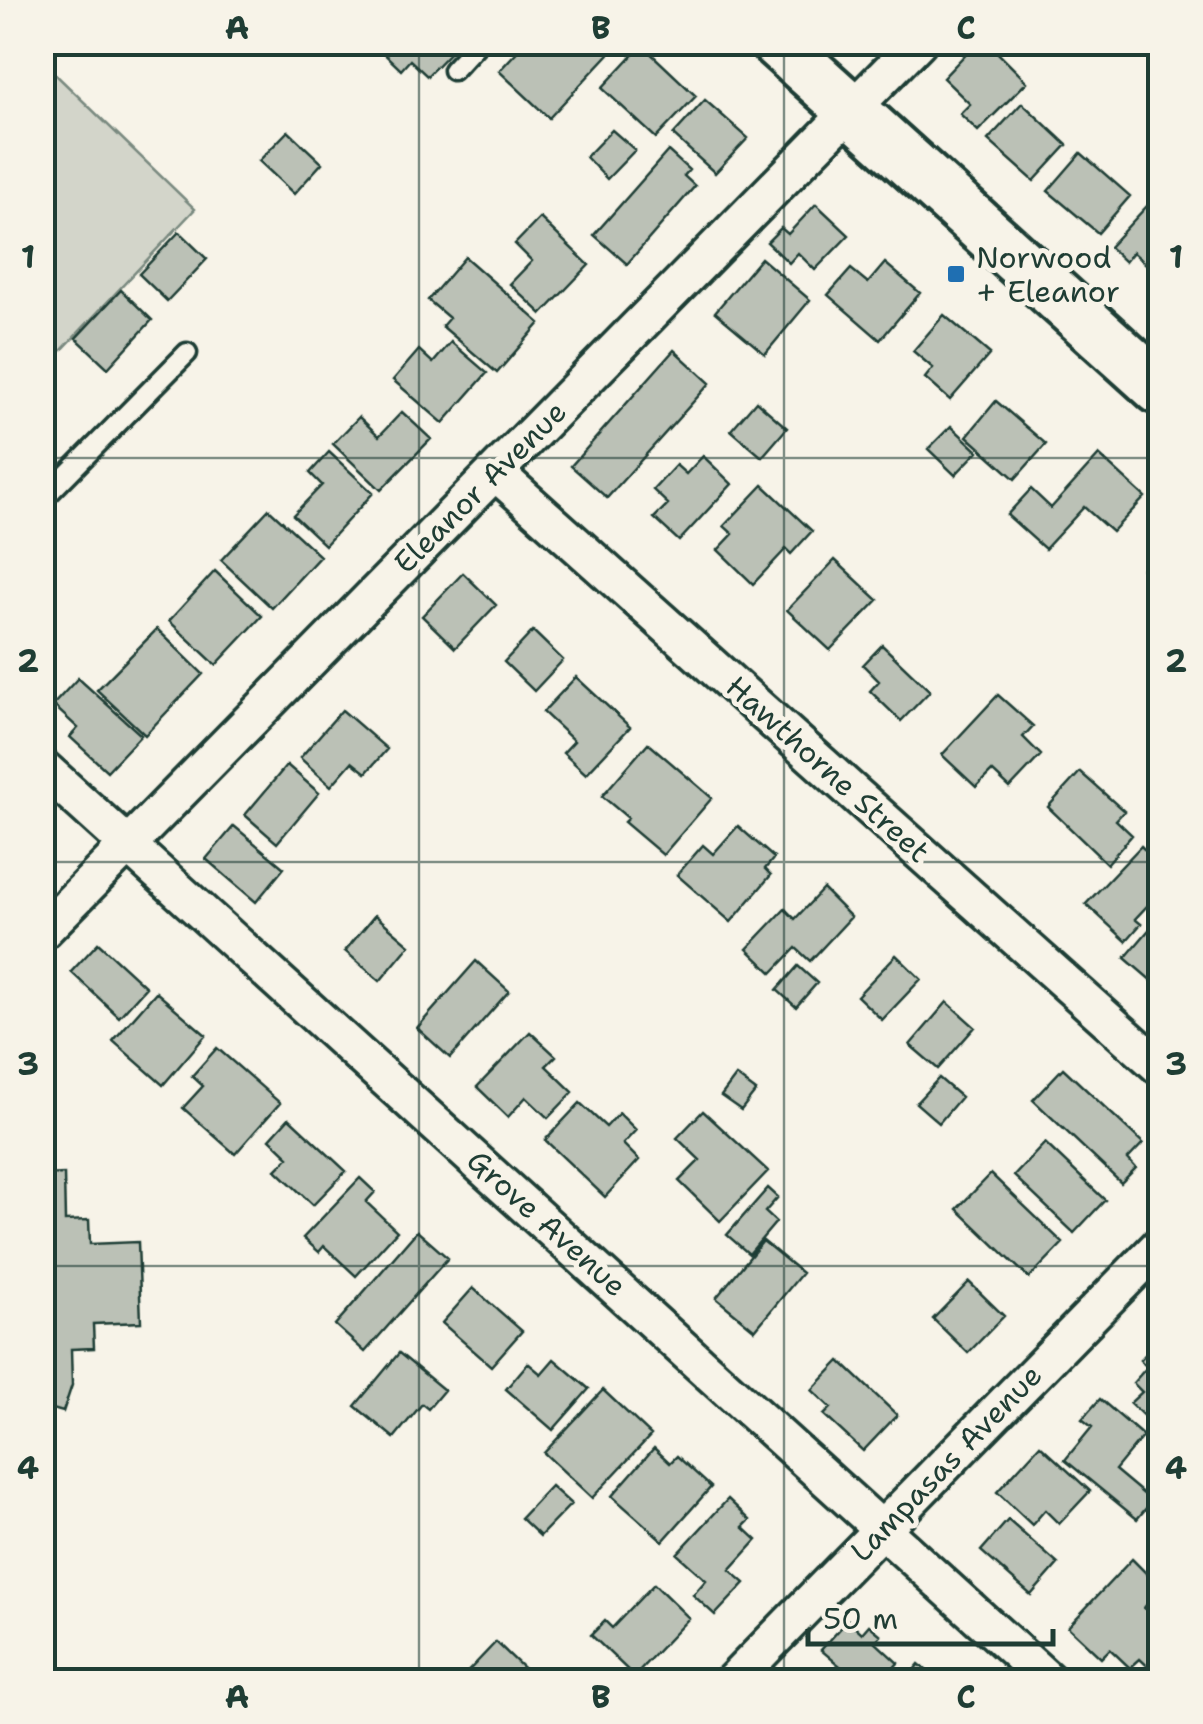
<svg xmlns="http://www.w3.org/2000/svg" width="1203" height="1724" font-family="'Shantell Sans',sans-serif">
<rect width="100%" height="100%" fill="#f7f3e8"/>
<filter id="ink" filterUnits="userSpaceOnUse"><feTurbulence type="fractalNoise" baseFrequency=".01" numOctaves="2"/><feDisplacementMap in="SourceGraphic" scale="20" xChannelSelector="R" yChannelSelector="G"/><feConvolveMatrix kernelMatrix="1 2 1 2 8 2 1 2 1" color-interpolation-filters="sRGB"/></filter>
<g filter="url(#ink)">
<path fill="#d3d5ca" stroke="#79897f" stroke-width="2.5" d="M51,70L195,209L43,370L42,79Z"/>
<path fill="#bbc1b6" stroke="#1f3d34" stroke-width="2.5" d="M372,42H453L456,46L427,76L410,60L401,70Z
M526,42H620L549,118L499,71Z
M977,42H987L1027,82L978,131L960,114L970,104L943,78Z
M642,45L696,96L656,138L602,88Z
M705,100L748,138L715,173L673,135Z
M1022,103L1067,145L1034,181L988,140Z
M612,130L635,150L607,179L586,157Z
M288,131L322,163L294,194L259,161Z
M668,151L689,170L684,176L695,186L627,264L594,235Z
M1081,153L1130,196L1098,233L1048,191Z
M816,204L849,235L815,270L798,253L789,263L767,242L781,228L788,234Z
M1147,206L1160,218V277L1133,252L1125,262L1109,247Z
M540,218L589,265L542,314L510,284L532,261L515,244Z
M179,232L207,259L167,301L139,274Z
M465,257L540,323L497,373L442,326L449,318L428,300Z
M761,258L810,300L765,354L715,312Z
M885,263L920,293L880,340L828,295L851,269L868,283Z
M121,290L152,320L108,368L76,338Z
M944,315L990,354L950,400L925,378L933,368L913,351Z
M451,342L487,373L443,423L393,380L419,350L433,363Z
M674,350L710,383L607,498L571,466Z
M756,401L787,428L762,457L731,430Z
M996,401L1046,444L1015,479L967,436Z
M402,412L431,439L381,490L333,444L359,417L379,436Z
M951,426L978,451L955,475L928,449Z
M329,452L373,493L325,545L293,515L322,485L310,473Z
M1099,455L1145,497L1112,532L1084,507L1045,549L1007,515L1031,489L1051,508Z
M703,456L732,484L679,541L654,518L668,504L653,490L676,465L686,474Z
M763,485L812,531L791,554L786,549L753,584L718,550L733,534L724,526Z
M269,509L320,556L272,608L221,560Z
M1160,547V585L1142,569Z
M835,560L878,600L830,650L787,610Z
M215,571L262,616L216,665L169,621Z
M463,573L496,605L455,648L422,616Z
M157,629L203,674L145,735L97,690Z
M533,631L563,660L534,691L504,662Z
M882,645L930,691L901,721L870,691L879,681L863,665Z
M576,677L630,727L586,774L563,753L574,741L543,712Z
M78,678L141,735L107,771L70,737L78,728L53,705Z
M998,695L1033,726L1023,737L1041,755L1010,788L992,771L976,787L942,755Z
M342,710L387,749L366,773L352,762L331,786L300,758Z
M648,743L712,798L663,855L624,822L628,818L602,796Z
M287,765L319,793L277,843L245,815Z
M1080,772L1124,811L1116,820L1132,835L1107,864L1048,807Z
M234,826L284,868L256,902L206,859Z
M738,826L774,858L765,869L771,875L731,922L677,875L703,845L713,854Z
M1141,846L1160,865V892L1135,919L1141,924L1126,941L1086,904Z
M823,889L851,917L810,961L796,948L772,973L747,949L785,909L795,919Z
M375,915L410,945L380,981L345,951Z
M1160,917V988L1125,958Z
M98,943L146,987L119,1017L71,972Z
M896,955L921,979L882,1020L857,996Z
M476,961L509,991L450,1058L417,1028Z
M798,966L817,983L796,1007L777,990Z
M156,992L206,1035L163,1085L113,1041Z
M947,1002L975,1027L938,1069L910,1045Z
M530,1032L556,1056L546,1066L573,1092L548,1118L526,1097L508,1117L477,1087Z
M217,1048L280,1103L235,1154L183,1108L203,1086L192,1076Z
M1063,1068L1143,1143L1128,1159L1136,1168L1121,1183L1033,1100Z
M736,1076L756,1091L741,1110L721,1096Z
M939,1078L961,1097L939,1123L916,1103Z
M580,1103L606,1127L619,1113L636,1130L623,1144L639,1160L605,1197L545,1140Z
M703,1111L768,1171L720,1221L679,1181L700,1160L677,1138Z
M289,1118L346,1171L313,1205L276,1170L289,1157L270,1139Z
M1045,1143L1105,1200L1074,1233L1014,1176Z
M64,1174L65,1221L89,1220L90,1244L138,1242L141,1322L93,1324L94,1348L71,1349L72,1385L63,1412L42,1406V1175Z
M991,1174L1063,1243L1029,1278L957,1209Z
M360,1178L375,1192L366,1202L397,1231L356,1276L324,1246L319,1252L303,1238Z
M768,1188L778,1197L765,1212L776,1222L749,1254L727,1235Z
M417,1231L448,1258L365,1352L335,1325Z
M763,1241L802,1273L755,1330L716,1298Z
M969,1282L1004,1316L968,1353L933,1319Z
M473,1288L522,1331L491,1366L442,1323Z
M1157,1342L1160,1421L1155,1427L1130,1403L1142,1392L1133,1383L1147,1367L1140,1360Z
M399,1353L444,1390L428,1409L422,1404L394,1438L355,1406Z
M554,1359L589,1389L553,1430L506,1389L528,1363L541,1374Z
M840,1361L897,1415L863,1451L824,1415L831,1408L812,1390Z
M603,1390L651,1435L592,1498L544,1453Z
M1100,1399L1143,1436L1115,1470L1152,1501L1137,1519L1065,1460L1092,1427L1082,1419Z
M1040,1445L1090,1491L1059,1524L1045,1510L1032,1525L997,1492Z
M654,1448L670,1463L677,1456L711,1487L663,1541L612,1496Z
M551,1486L571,1504L540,1536L521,1518Z
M728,1499L750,1520L743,1527L757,1540L730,1570L745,1583L715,1615L693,1595L706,1580L677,1554Z
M1008,1520L1058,1564L1031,1595L981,1551Z
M1132,1559L1160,1587L1144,1608L1160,1624L1157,1675L1140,1659L1130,1668L1110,1649L1101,1658L1068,1627Z
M654,1584L689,1618L634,1676L591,1635L605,1621L612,1628Z
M848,1620L862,1633L869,1625L881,1635L875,1642L898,1663L881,1682H826L840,1666L821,1650Z
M496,1642L538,1682H458Z
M919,1664L940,1682H904Z"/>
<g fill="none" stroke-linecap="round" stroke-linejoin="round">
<g stroke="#1f3d34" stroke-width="25">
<path id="lane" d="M453,70L479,42
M42,500L187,353"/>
</g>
<g stroke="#1f3d34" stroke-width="42">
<path id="street" d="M495,472L1160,1067
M42,767L1050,1682
M42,932L918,42
M732,1682L1160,1245"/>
</g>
<g stroke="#1f3d34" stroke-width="58">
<path id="secondary" d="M776,42L1160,389"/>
</g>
<use href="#lane" stroke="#f7f3e8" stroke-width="18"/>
<use href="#street" stroke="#f7f3e8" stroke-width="35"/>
<use href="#secondary" stroke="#f7f3e8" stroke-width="50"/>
</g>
</g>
<path fill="none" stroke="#1f3d34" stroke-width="2.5" stroke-opacity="0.55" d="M419,42V1682M784,42V1682M42,458H1160M42,862H1160M42,1266H1160"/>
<rect fill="#1f6fb2" stroke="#f7f3e8" stroke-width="4" x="946" y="264" width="20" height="20" rx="5"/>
<g text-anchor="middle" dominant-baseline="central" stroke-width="10" stroke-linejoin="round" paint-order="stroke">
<g font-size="30" fill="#1f3d34" stroke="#f7f3e8" text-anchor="start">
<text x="976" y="257">Norwood<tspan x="976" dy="34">+ Eleanor</tspan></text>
</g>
<g font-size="30" fill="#1f3d34" stroke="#f7f3e8">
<text transform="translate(480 487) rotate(-45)">Eleanor Avenue</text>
<text transform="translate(828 769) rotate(42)">Hawthorne Street</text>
<text transform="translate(547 1223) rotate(42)">Grove Avenue</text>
<text transform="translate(946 1463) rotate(-46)">Lampasas Avenue</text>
</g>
</g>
<rect width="1203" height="1724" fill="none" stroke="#f7f3e8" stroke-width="110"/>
<path d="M808 1629v15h245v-15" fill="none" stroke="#1f3d34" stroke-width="5"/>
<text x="823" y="1629" font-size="30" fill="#1f3d34" stroke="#f7f3e8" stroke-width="8" paint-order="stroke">50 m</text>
<rect x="55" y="55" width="1093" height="1614" fill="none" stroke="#1f3d34" stroke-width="4"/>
<g font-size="32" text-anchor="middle" font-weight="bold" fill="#1f3d34">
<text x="237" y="39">A</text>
<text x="601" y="39">B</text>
<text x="966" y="39">C</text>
<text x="28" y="268">1</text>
<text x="1176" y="268">1</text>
<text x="28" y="672">2</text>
<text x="1176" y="672">2</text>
<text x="28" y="1075">3</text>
<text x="1176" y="1075">3</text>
<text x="28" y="1479">4</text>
<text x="1176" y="1479">4</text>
<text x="237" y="1708">A</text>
<text x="601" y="1708">B</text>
<text x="966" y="1708">C</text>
</g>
</svg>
